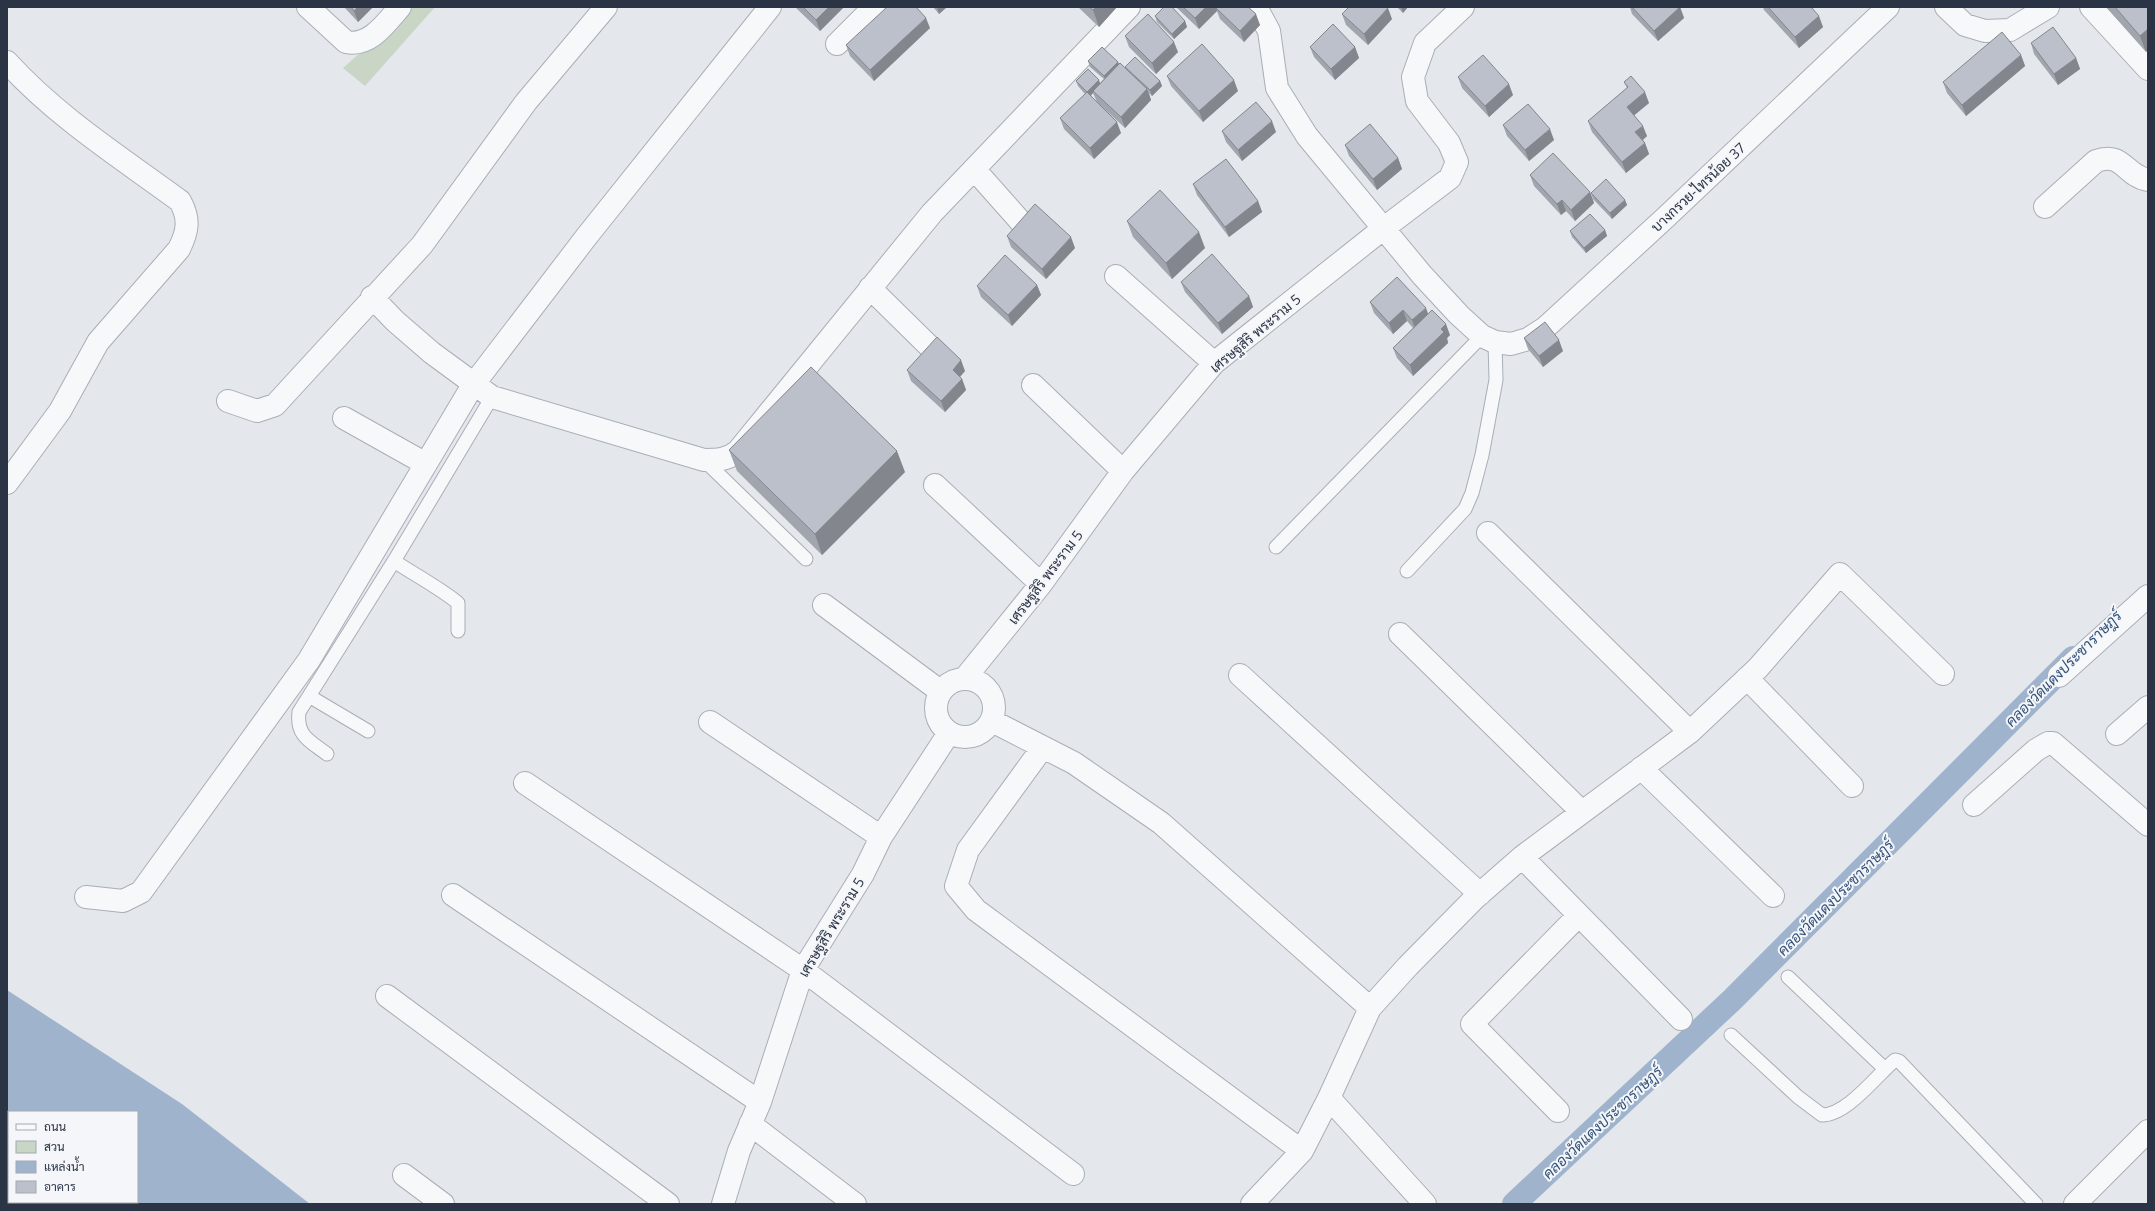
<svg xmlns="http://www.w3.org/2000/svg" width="2155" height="1211" font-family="'Open Sans',Sarabun,sans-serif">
<rect width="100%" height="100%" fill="#e4e7ec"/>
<path fill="#c9d6c5" d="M408,7H435L365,86L343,68L379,36Z"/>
<path fill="#9fb4cc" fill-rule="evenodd" d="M7,990L182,1104L310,1204H7ZM9,1112H137V1202H9Z"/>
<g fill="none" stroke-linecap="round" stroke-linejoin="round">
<path stroke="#9fb4cc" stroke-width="24" d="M1514,1204L1733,999L2073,658"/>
<g stroke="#a9aeb7" stroke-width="15">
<path id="lane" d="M704,460L806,559
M1276,547L1482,336
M394,561C415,575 440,588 458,603V631
M1407,571L1465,509L1472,493L1482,455L1496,380L1495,342
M309,696L368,731
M327,754C310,741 296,736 299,712L394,561L492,397
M1788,977L1885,1069
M1731,1035L1798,1097L1822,1115C1847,1115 1876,1076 1895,1060L1899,1061L2036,1204"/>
</g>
<g stroke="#a9aeb7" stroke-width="24">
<path id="street" d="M308,7L346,42C370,47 386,23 400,7
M1256,7L1269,31L1277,88L1307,136L1422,275L1459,315L1482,336L1495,342L1511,344L1528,339L1545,328L1664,219L1888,7
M1946,7L1965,25L1985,31L2010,30L2048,7
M2091,7L2148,69
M837,44L874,7
M7,62C57,117 120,157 180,201C190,219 188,231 179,249L98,342L60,411L7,483
M974,169L1021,222
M2045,207L2096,161C2123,151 2125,176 2148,180
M1116,276L1214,363
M870,288L930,347
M372,297L395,321L432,353L492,397L704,460C717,460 728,460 738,451L932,213L1129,7
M1033,385L1123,471
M228,401L257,411L275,405L422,245L526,102L606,7
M344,418L426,464
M935,485L1041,584
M1488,533L1690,732
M824,605L940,691
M1400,634L1582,812
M1240,675L1480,894
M2059,676L2148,596
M965,678L1041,584L1123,471L1214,363L1384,228L1450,178L1457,162L1449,143L1417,101L1413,77L1425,43L1463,7
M1747,678L1852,786
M936 708a29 29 0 1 1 58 0a29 29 0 1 1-58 0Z
M992,721L1074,763L1161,823L1370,1008
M710,722L881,837
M2117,734L2148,707
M1043,747L968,850L956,886L976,910L1302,1151
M1641,768L1773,896
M525,783L803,970L1073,1174
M1974,805L2036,750L2048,743H2053L2148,825
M1522,857L1681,1019
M453,895L760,1102
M86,897L123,901L141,892L309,660L473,385L587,236L770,7
M387,996L668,1204
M1329,1098L1425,1204
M1558,1111L1472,1024L1579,915
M750,1124L855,1204
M404,1175L443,1204
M723,1204L739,1151L760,1102L803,970L863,874L881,837L949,733
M1252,1204L1302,1151L1329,1098L1370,1008L1408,966L1474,899L1522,857L1690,732L1758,668L1840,574L1943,674
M2075,1204L2148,1131"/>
</g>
<use href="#lane" stroke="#f7f8fa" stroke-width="13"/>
<use href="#street" stroke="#f7f8fa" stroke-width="22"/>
</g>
<path fill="#a1a5ae" d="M344,7H373L358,22Z
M795,7H844L820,31Z
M933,7H947L939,14Z
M1078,7H1117L1099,27Z
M1176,7H1248L1260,25L1244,42L1220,19L1217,11L1199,29Z
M1397,7H1408L1403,13Z
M1630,7H1680L1684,18L1658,41L1632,14Z
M1763,7H1812L1823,27L1799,48L1764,10Z
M2106,7H2148L2146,52Z
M1342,14L1392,19L1368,45L1346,25Z
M1155,16L1185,21L1187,27L1174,39L1157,22Z
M930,28L874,81L850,56L846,45Z
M1125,36L1178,52L1156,74L1129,47Z
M2031,43L2076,58L2080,69L2058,85L2034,54Z
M1310,47H1355L1359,58L1335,80L1314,57Z
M2021,55L2025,66L1966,116L1947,93L1943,82Z
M1088,61L1118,62L1119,64L1126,69L1125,67L1160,81L1162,86L1152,96L1149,93L1151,100L1125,128L1097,102L1093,93L1091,96L1121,133L1094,159L1064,129L1060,118L1085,94L1078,86L1076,81L1100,83L1104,79L1090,67Z
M1167,76L1238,91L1203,122L1171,86Z
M1458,77L1513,95L1489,117L1462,88Z
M1624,82L1649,103L1634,115L1647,136L1643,140L1645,143L1649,154L1626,173L1592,132L1588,121L1627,88Z
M1503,125L1554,140L1529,161L1507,136Z
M1222,131L1276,132L1242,161L1226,142Z
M1345,145L1398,158L1402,169L1377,190L1349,156Z
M1530,175L1590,192L1594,203L1575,221L1566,211L1561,215L1534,186Z
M1193,184L1258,201L1262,212L1229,237L1197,195Z
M1591,193L1625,200L1627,205L1612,219L1593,199Z
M1127,221L1205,248L1172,279L1133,237Z
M1605,230L1607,236L1586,253L1572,237L1570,231Z
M1007,236L1075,248L1046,279L1011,247Z
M1181,282L1249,296L1253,307L1222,334L1185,292Z
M1037,285L1041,295L1012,326L981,297L977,286Z
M1370,302L1428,314L1450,335L1447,338L1448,343L1413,376L1397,358L1393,348L1413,328L1407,321L1393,334L1374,313Z
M1524,338L1563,351L1543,367L1528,349Z
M907,370L965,371L960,377L962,379L966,390L945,412L911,381Z
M729,450L905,472L822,555L737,471Z"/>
<path fill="#83868d" d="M358,7H373L358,22L354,11Z
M829,7H844L820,31L816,20Z
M937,7H947L939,14Z
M1096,7H1117L1099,27L1093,10Z
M1206,7H1220L1216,8L1217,11L1199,29L1195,18Z
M1401,7H1408L1403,13Z
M1680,7L1684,18L1658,41L1654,31Z
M1388,8L1392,19L1368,45L1364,34Z
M1256,14L1260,25L1244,42L1240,31Z
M1819,16L1823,27L1799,48L1795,37Z
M926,18L930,28L874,81L870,70Z
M1185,21L1187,27L1174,39L1172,34Z
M2148,29V50L2146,52L2140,36Z
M1174,42L1178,52L1156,74L1152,63Z
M1355,47L1359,58L1335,80L1331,69Z
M2021,55L2025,66L1966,116L1962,105Z
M2076,58L2080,69L2058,85L2054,74Z
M1118,62L1120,67L1106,82L1104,76Z
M1099,80L1101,86L1093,91V93L1089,97L1087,92Z
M1234,80L1238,91L1203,122L1199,111Z
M1160,81L1162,86L1152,96L1150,90Z
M1509,84L1513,95L1489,117L1485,106Z
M1147,89L1151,100L1125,128L1121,117Z
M1645,92L1649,103L1631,118L1627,107Z
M1272,121L1276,132L1242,161L1238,150Z
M1117,122L1121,133L1094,159L1090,148Z
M1643,126L1647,136L1639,143L1635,132Z
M1550,129L1554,140L1529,161L1525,150Z
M1645,143L1649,154L1626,173L1622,162Z
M1398,158L1402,169L1377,190L1373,179Z
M1590,192L1594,203L1575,221L1571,210Z
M1562,200L1566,211L1561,215L1557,204Z
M1625,200L1627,205L1612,219L1610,213Z
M1258,201L1262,212L1229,237L1225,227Z
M1605,230L1607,236L1586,253L1584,248Z
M1199,232L1205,248L1172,279L1166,263Z
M1071,237L1075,248L1046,279L1042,269Z
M1037,285L1041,295L1012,326L1008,315Z
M1249,296L1253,307L1222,334L1218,323Z
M1426,308L1430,319L1416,331L1412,320Z
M1403,310L1407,321L1393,334L1389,323Z
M1446,324L1450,335L1447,338L1448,343L1413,376L1410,365L1441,329Z
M1559,340L1563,351L1543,367L1539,356Z
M961,360L965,371L956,381L953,370Z
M962,379L966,390L945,412L941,401Z
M897,451L905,472L822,555L815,534Z"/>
<path fill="#bbc0ca" stroke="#83868d" d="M351,7H358L354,11Z
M803,7H829L816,20Z
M887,7H916L926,18L870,70L846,45Z
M1089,7H1096L1093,10Z
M1164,7H1172L1185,21L1172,34L1155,16Z
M1183,7H1206L1195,18Z
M1217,7H1248L1256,14L1240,31L1216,8Z
M1349,7H1387L1388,8L1364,34L1342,14Z
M1632,7H1680L1654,31Z
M1768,7H1811L1819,16L1795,37Z
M2115,7H2148V29L2140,36Z
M1148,14L1174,42L1152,63L1125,36Z
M1333,24L1355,47L1331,69L1310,47Z
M2053,27L2076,58L2054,74L2031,43Z
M2002,32L2021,55L1962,105L1943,82Z
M1202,44L1234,80L1199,111L1167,76Z
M1102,47L1118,62L1104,76L1088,61Z
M1483,55L1509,84L1485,106L1458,77Z
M1135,57L1160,81L1150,90L1125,67Z
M1120,63L1147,89L1121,117L1093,91Z
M1088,69L1099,80L1087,92L1076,81Z
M1631,76L1645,92L1627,107L1643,126L1635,132L1645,143L1622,162L1588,121L1628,87L1624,82Z
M1087,92L1117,122L1090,148L1060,118Z
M1256,102L1272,121L1238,150L1222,131Z
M1528,104L1550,129L1525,150L1503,125Z
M1370,124L1398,158L1373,179L1345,145Z
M1553,153L1590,192L1571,210L1562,200L1557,204L1530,175Z
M1226,159L1258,201L1225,227L1193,184Z
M1606,179L1625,200L1610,213L1591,193Z
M1160,190L1199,232L1166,263L1127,221Z
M1035,204L1071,237L1042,269L1007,236Z
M1590,214L1605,230L1584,248L1570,231Z
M1212,254L1249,296L1218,323L1181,282Z
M1005,255L1037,285L1008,315L977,286Z
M1397,277L1426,308L1412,320L1403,310L1389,323L1370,302Z
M1432,310L1446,324L1441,329L1444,332L1410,365L1393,348Z
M1545,322L1559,340L1539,356L1524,338Z
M937,337L961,360L953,370L962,379L941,401L907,370Z
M811,367L897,451L815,534L729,450Z"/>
<g text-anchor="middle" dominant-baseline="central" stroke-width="4" stroke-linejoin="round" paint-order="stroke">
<g font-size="14" fill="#2b3445" stroke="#f4f6f9">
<text transform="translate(1698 187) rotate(-43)">บางกรวย-ไทรน้อย 37</text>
<text transform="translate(1255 333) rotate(-40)">เศรษฐสิริ พระราม 5</text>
<text transform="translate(1045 577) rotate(-53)">เศรษฐสิริ พระราม 5</text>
<text transform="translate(831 927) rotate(-59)">เศรษฐสิริ พระราม 5</text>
</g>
<g font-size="15" font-style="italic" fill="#34527a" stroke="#f4f6f9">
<text transform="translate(2063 668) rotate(-45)">คลองวัดแดงประชาราษฎร์</text>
<text transform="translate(1835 897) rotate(-45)">คลองวัดแดงประชาราษฎร์</text>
<text transform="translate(1602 1122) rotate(-43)">คลองวัดแดงประชาราษฎร์</text>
</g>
</g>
<rect width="2155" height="1211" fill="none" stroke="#2b3445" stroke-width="16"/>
<rect x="8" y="1111" width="130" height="92" fill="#f4f6f9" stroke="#a4a8b1"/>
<rect x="16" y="1124" width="20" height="6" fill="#f7f8fa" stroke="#a4a8b1"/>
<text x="44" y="1131" font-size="12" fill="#2b3445">ถนน</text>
<rect x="16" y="1141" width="20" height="12" fill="#c9d6c5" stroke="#a4a8b1"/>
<text x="44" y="1151" font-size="12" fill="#2b3445">สวน</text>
<rect x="16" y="1161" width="20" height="12" fill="#9fb4cc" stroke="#a4a8b1"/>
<text x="44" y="1171" font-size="12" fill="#2b3445">แหล่งน้ำ</text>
<rect x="16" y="1181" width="20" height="12" fill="#bbc0ca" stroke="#a4a8b1"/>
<text x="44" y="1191" font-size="12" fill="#2b3445">อาคาร</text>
</svg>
